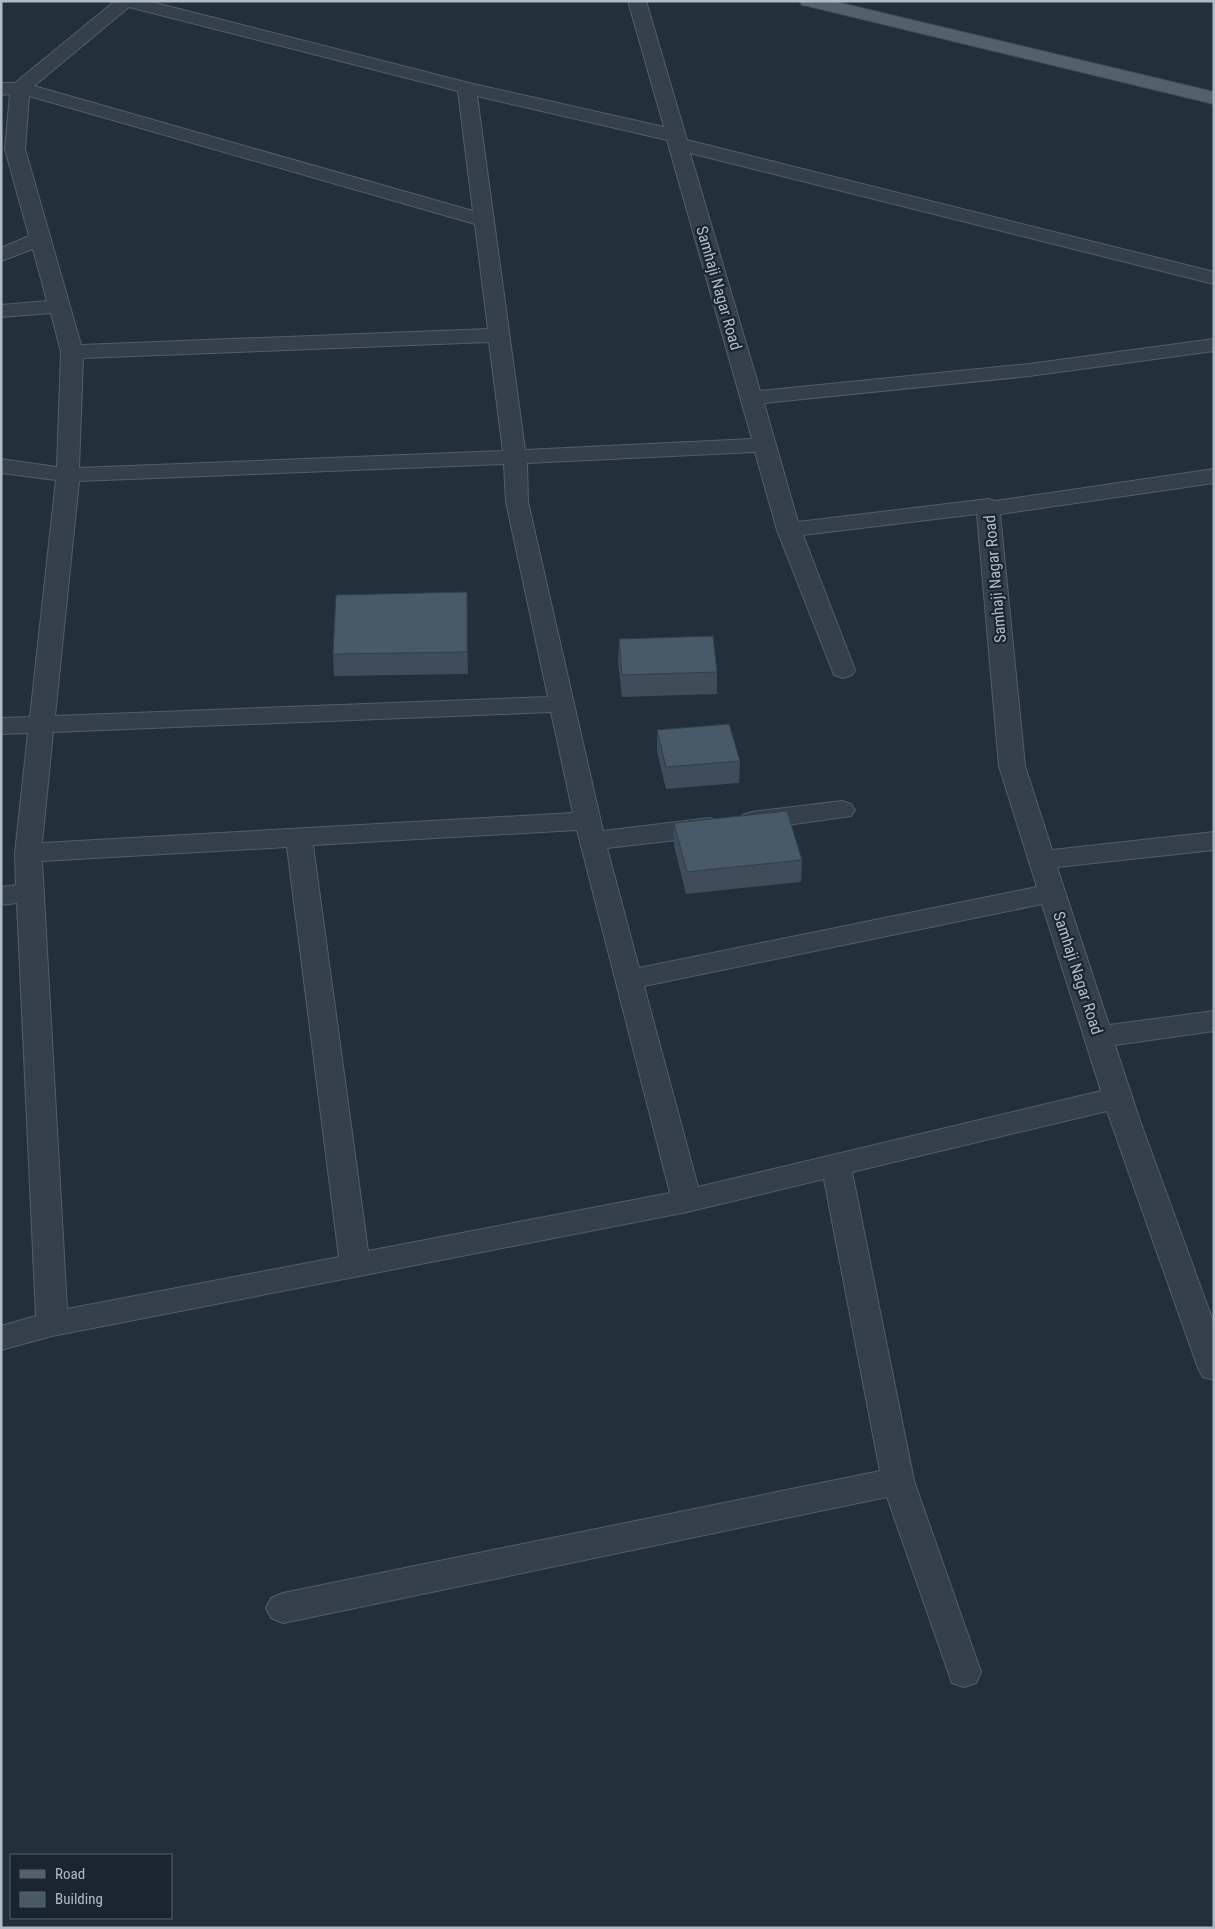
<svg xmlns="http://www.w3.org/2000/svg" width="1215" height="1929" font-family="'Roboto Condensed',sans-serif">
<rect width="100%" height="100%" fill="#21303b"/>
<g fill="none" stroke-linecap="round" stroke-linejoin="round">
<g stroke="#525f68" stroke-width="2">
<path id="street" d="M115,1H148L469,83L664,127L628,1H646L687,140L1214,272V284L690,153L760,391L1029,364L1214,339V351L1029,376L764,403L798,522L988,499L996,501L1214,469V483L1000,514L1025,766L1052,850L1214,832V850L1057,867L1109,1025L1214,1011V1031L1115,1045L1139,1118L1214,1324V1380L1203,1377L1198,1368L1107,1111L852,1172L914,1481L981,1672L976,1683L964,1687L952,1683L887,1497L283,1623L271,1618L266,1608L271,1598L283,1593L880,1471L824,1179L687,1212L52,1336L1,1350V1326L36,1316L17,903L1,905V887L16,885L15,853L28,733L1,734V718L30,717L56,480L1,473V459L57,467L61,352L51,313L1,317V305L47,301L33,249L1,261V248L29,236L5,149L10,94L1,95V83H15ZM129,7L458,91L473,211L34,86ZM29,96L475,224L488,329L81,345L25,149ZM477,96L667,140L752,439L525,450ZM489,342L503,451L79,468L83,358ZM755,452L777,530L834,675L843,678L852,675L855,670L803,535L977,514L999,766L1037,887L639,968L607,848L710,836L719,833L723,827L719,821L710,818L603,831L528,502L527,463ZM504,464L506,502L548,697L55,716L79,481ZM551,712L573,813L42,843L53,732ZM577,830L670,1193L368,1251L313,845ZM287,847L339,1257L67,1309L42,861ZM1042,904L1101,1091L698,1187L644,986Z
M842,801L851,804L855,810L851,816L752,830L743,827L739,821L743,815L752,812Z"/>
</g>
<g stroke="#414d57" stroke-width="2">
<path id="primary" d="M799,1H832L1214,92V104L808,6L802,5Z"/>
</g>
<use href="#street" fill="#34414b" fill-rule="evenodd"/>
<use href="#primary" fill="#52616b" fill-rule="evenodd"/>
</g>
<path fill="#3e4d59" d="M468,614V674L334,676L333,654Z
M619,639L717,672V694L622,697L618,661Z
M657,730L740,761L739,783L666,789L657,752Z
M674,823L802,860L801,882L686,894L674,846Z"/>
<path fill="#323f48" d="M467,592L468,614V674L467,652Z"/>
<path fill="#485a67" stroke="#323f48" d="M467,592V652L333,654L336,595Z
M713,636L717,672L622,675L619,639Z
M729,724L740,761L666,767L657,730Z
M787,811L802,860L687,872L674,823Z"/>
<g text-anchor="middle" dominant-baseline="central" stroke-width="4.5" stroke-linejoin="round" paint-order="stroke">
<g font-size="16" fill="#afbcc7" stroke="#1a262f">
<text transform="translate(719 288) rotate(74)">Samhaji Nagar Road</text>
<text transform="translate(995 579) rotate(-95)">Samhaji Nagar Road</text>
<text transform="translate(1078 973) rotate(72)">Samhaji Nagar Road</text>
</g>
</g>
<rect width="1215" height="1929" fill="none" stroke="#afbcc7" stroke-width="5"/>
<rect x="10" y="1854" width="162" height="65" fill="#1a262f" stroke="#56626c"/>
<rect x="20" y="1870" width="25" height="8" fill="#52616b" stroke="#56626c"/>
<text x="55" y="1879" font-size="15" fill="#afbcc7">Road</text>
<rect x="20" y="1892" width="25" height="15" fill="#485a67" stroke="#56626c"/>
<text x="55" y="1904" font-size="15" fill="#afbcc7">Building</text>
</svg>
